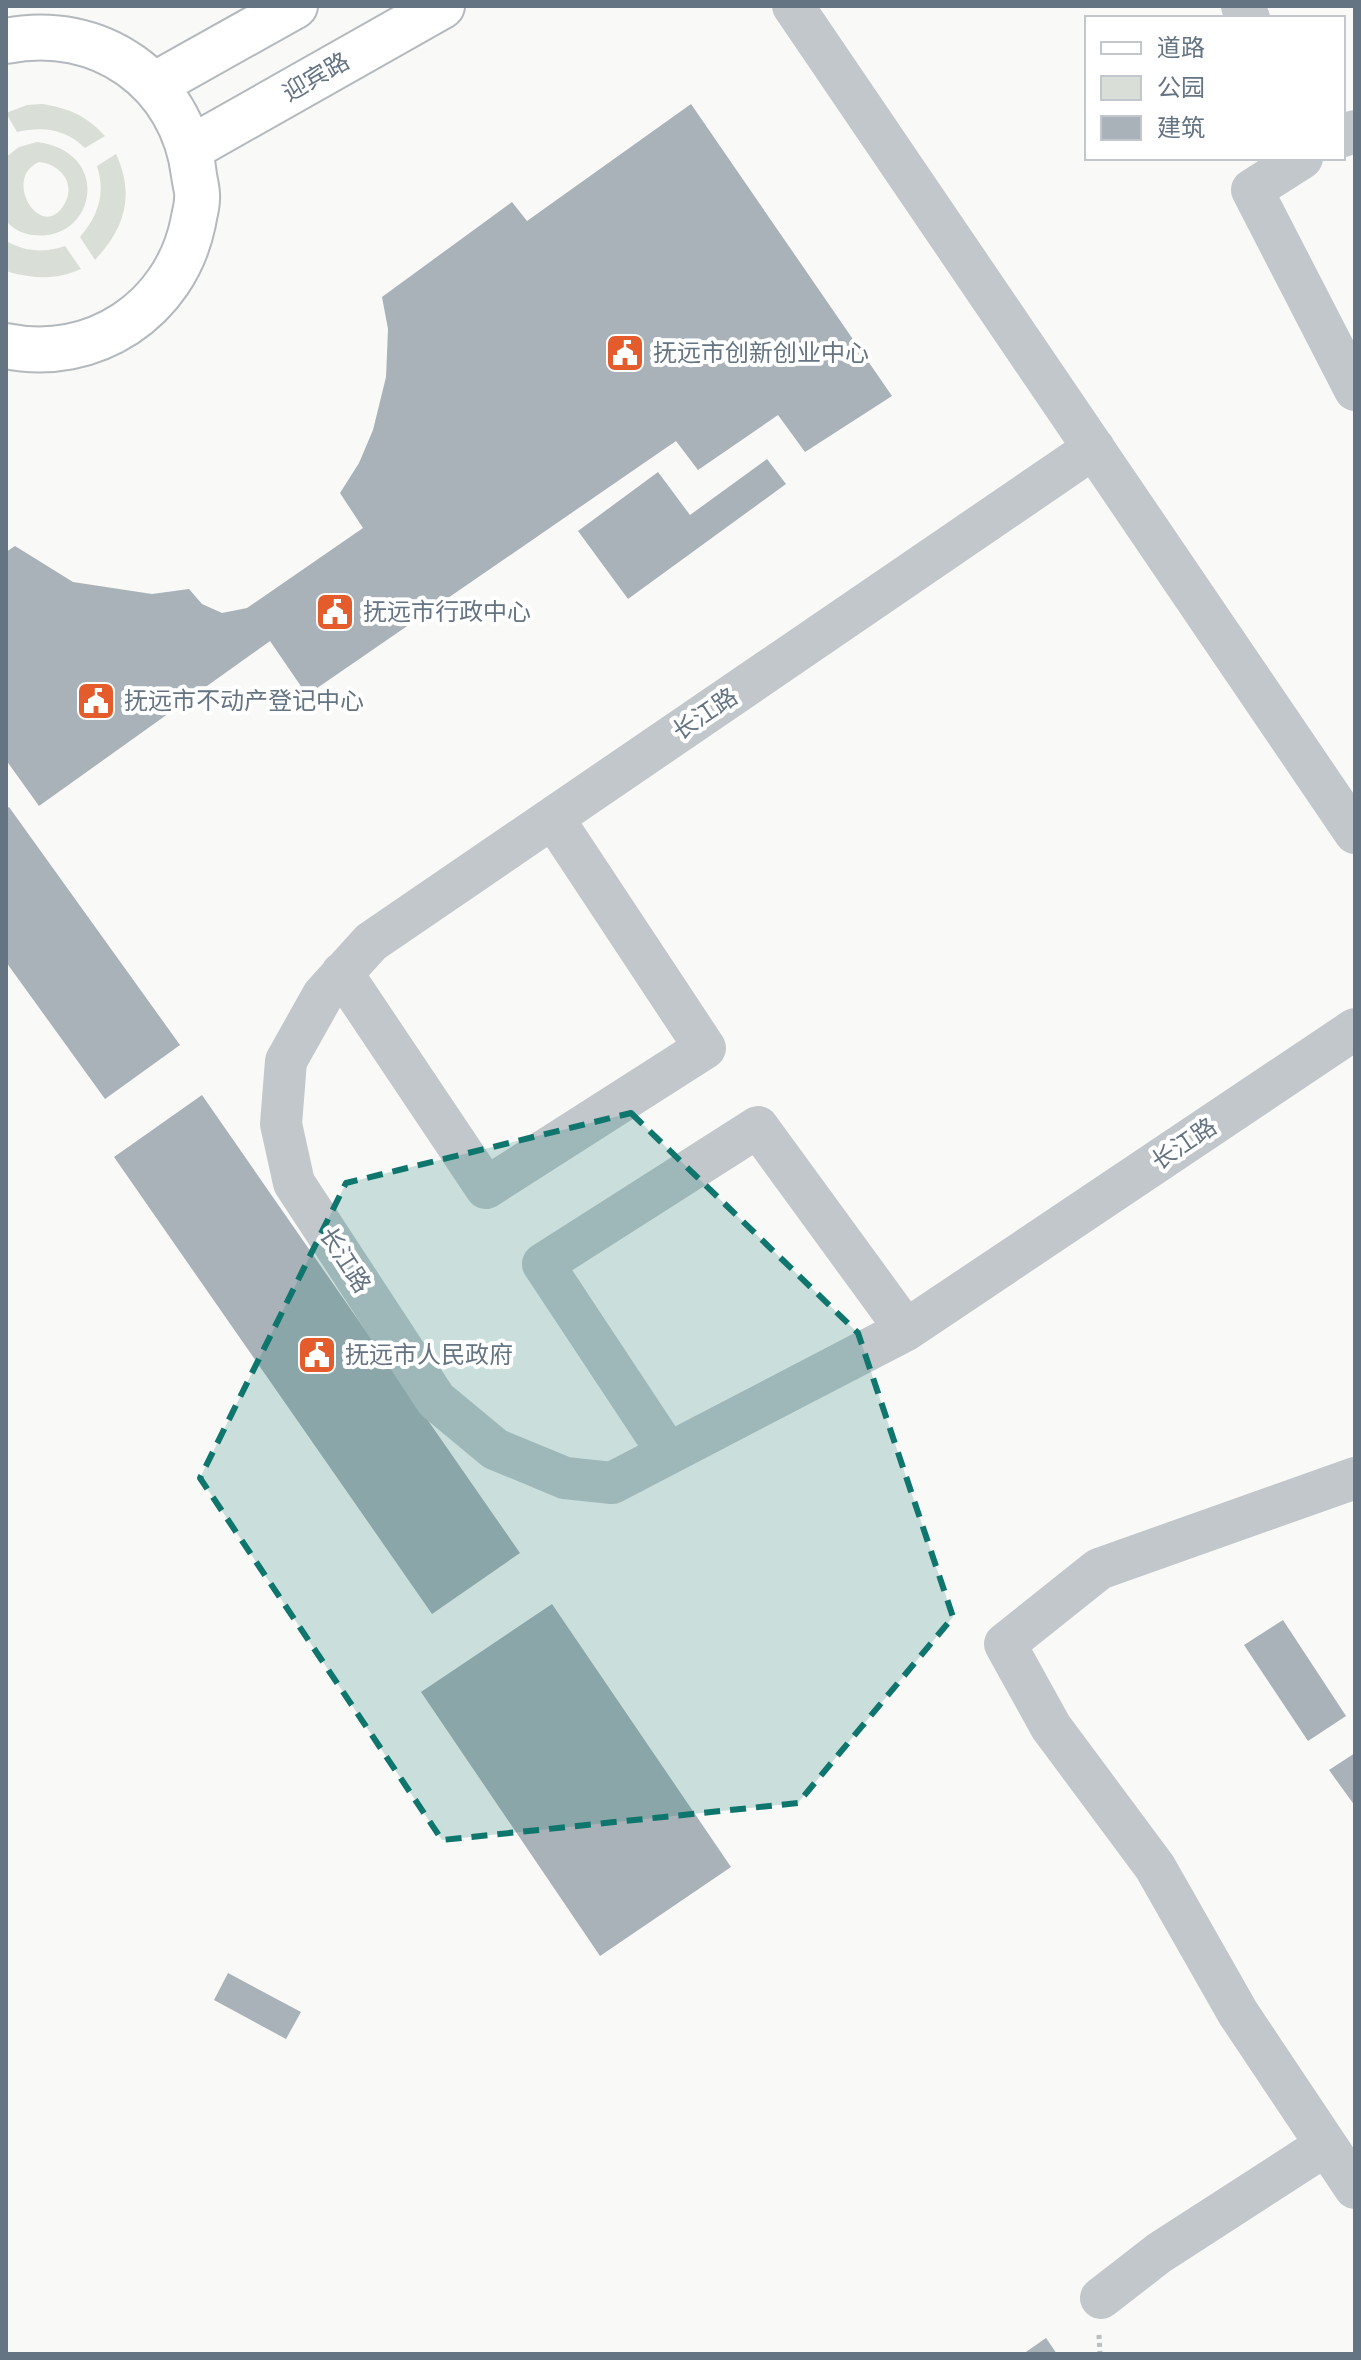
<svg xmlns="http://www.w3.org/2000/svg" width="1361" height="2360" font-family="'Nunito Sans','Noto Sans SC',sans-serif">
<rect width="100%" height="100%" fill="#f9f9f7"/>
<path fill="#d9ded6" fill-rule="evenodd" d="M42,104C69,108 87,116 105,136L85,148C66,129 43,126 17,132L6,113L27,105Z
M37,142C114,152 95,243 33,235C23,234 13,229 6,221V157L19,147ZM39,162C58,164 75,180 66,201C44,247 0,179 39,162Z
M116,154C135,195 125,228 95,260L80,237C98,216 106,194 97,166Z
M6,241C26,252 44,253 65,246L81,269C56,280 35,279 9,272L6,270Z"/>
<path fill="#a9b2b8" d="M691,104L892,396L805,452L778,415L698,470L676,441L307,695L270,641L39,806L6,760V552L15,546L73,582L152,594L189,589L202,604L222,613L247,608L363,528L340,493L359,463L373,430L386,377L388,329L382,297L512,202L527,221Z
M767,459L786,484L628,599L578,531L658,472L690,515Z
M9,807L180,1045L105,1099L6,962V809Z
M202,1095L520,1553L432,1614L114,1157Z
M552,1604L731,1867L600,1956L421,1692Z
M1283,1620L1346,1716L1308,1741L1244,1645Z
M1355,1753V1806L1329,1770Z
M228,1973L301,2012L286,2039L214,2000Z
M1046,2338L1057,2354H1023Z"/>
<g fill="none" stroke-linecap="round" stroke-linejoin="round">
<g stroke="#b4b9bd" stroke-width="48">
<path id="major" d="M6,41C99,22 183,81 194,175C195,183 198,192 197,199C197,207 194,216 193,223C175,310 93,364 6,346
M154,85L295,6
M191,148L442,6"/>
</g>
<path stroke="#babec1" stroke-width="5" stroke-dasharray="4 4" stroke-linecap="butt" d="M1099,2335L1100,2354"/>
<path stroke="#c2c7cb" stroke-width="42" d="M793,6L1355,833
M1242,6L1249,18
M1343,136L1355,131
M1302,158L1252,190L1355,390
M1094,448L371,942L323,995L286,1061L281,1124L294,1183L436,1400L495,1449L565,1478L612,1483L906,1330L1355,1029
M342,973L486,1188L705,1048L553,818
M668,1453L543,1264L758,1127L906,1330
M1355,1478L1099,1569L1005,1644L1051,1727L1155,1867L1238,2013L1355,2188
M1101,2298L1159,2253L1326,2145"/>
<use href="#major" stroke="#fff" stroke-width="44"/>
</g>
<path fill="#0f766e" fill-opacity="0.2" stroke="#0f766e" stroke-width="6" stroke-dasharray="16 10" stroke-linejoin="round" d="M631,1113L858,1333L953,1617L798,1803L442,1840L200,1478L346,1183Z"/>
<defs>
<g id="civic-square" transform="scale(2)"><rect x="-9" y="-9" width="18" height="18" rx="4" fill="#e45c2c" stroke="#fff"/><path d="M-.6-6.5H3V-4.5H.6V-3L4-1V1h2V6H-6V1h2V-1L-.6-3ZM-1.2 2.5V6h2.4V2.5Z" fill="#fff"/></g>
</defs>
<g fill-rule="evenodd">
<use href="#civic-square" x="625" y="353"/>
<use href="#civic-square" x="335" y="612"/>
<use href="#civic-square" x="96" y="701"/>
<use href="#civic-square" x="317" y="1355"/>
</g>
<g text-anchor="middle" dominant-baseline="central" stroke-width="8" stroke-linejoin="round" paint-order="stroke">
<g font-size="24" fill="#647482" stroke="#fff">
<text transform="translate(316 77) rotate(-30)">迎宾路</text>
<text transform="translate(705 714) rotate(-34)">长江路</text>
<text transform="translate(1184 1144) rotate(-34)">长江路</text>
<text transform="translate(345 1260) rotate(57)">长江路</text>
</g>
<g font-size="24" fill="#647482" stroke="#fff" text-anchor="start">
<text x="653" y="353">抚远市创新创业中心</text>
<text x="363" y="612">抚远市行政中心</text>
<text x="124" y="701">抚远市不动产登记中心</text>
<text x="345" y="1355">抚远市人民政府</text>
</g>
</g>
<rect width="1361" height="2360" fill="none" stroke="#647482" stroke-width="16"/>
<rect x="1085" y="16" width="260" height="144" fill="#ffffff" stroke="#c1c7cd" stroke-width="2"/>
<rect x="1101" y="42" width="40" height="12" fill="#ffffff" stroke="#c1c7cd" stroke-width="2"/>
<text x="1157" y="56" font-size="24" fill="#647482">道路</text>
<rect x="1101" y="76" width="40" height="24" fill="#d9ded6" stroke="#c1c7cd" stroke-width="2"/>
<text x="1157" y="96" font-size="24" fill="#647482">公园</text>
<rect x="1101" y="116" width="40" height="24" fill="#a9b2b8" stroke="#c1c7cd" stroke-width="2"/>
<text x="1157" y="136" font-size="24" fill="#647482">建筑</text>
</svg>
